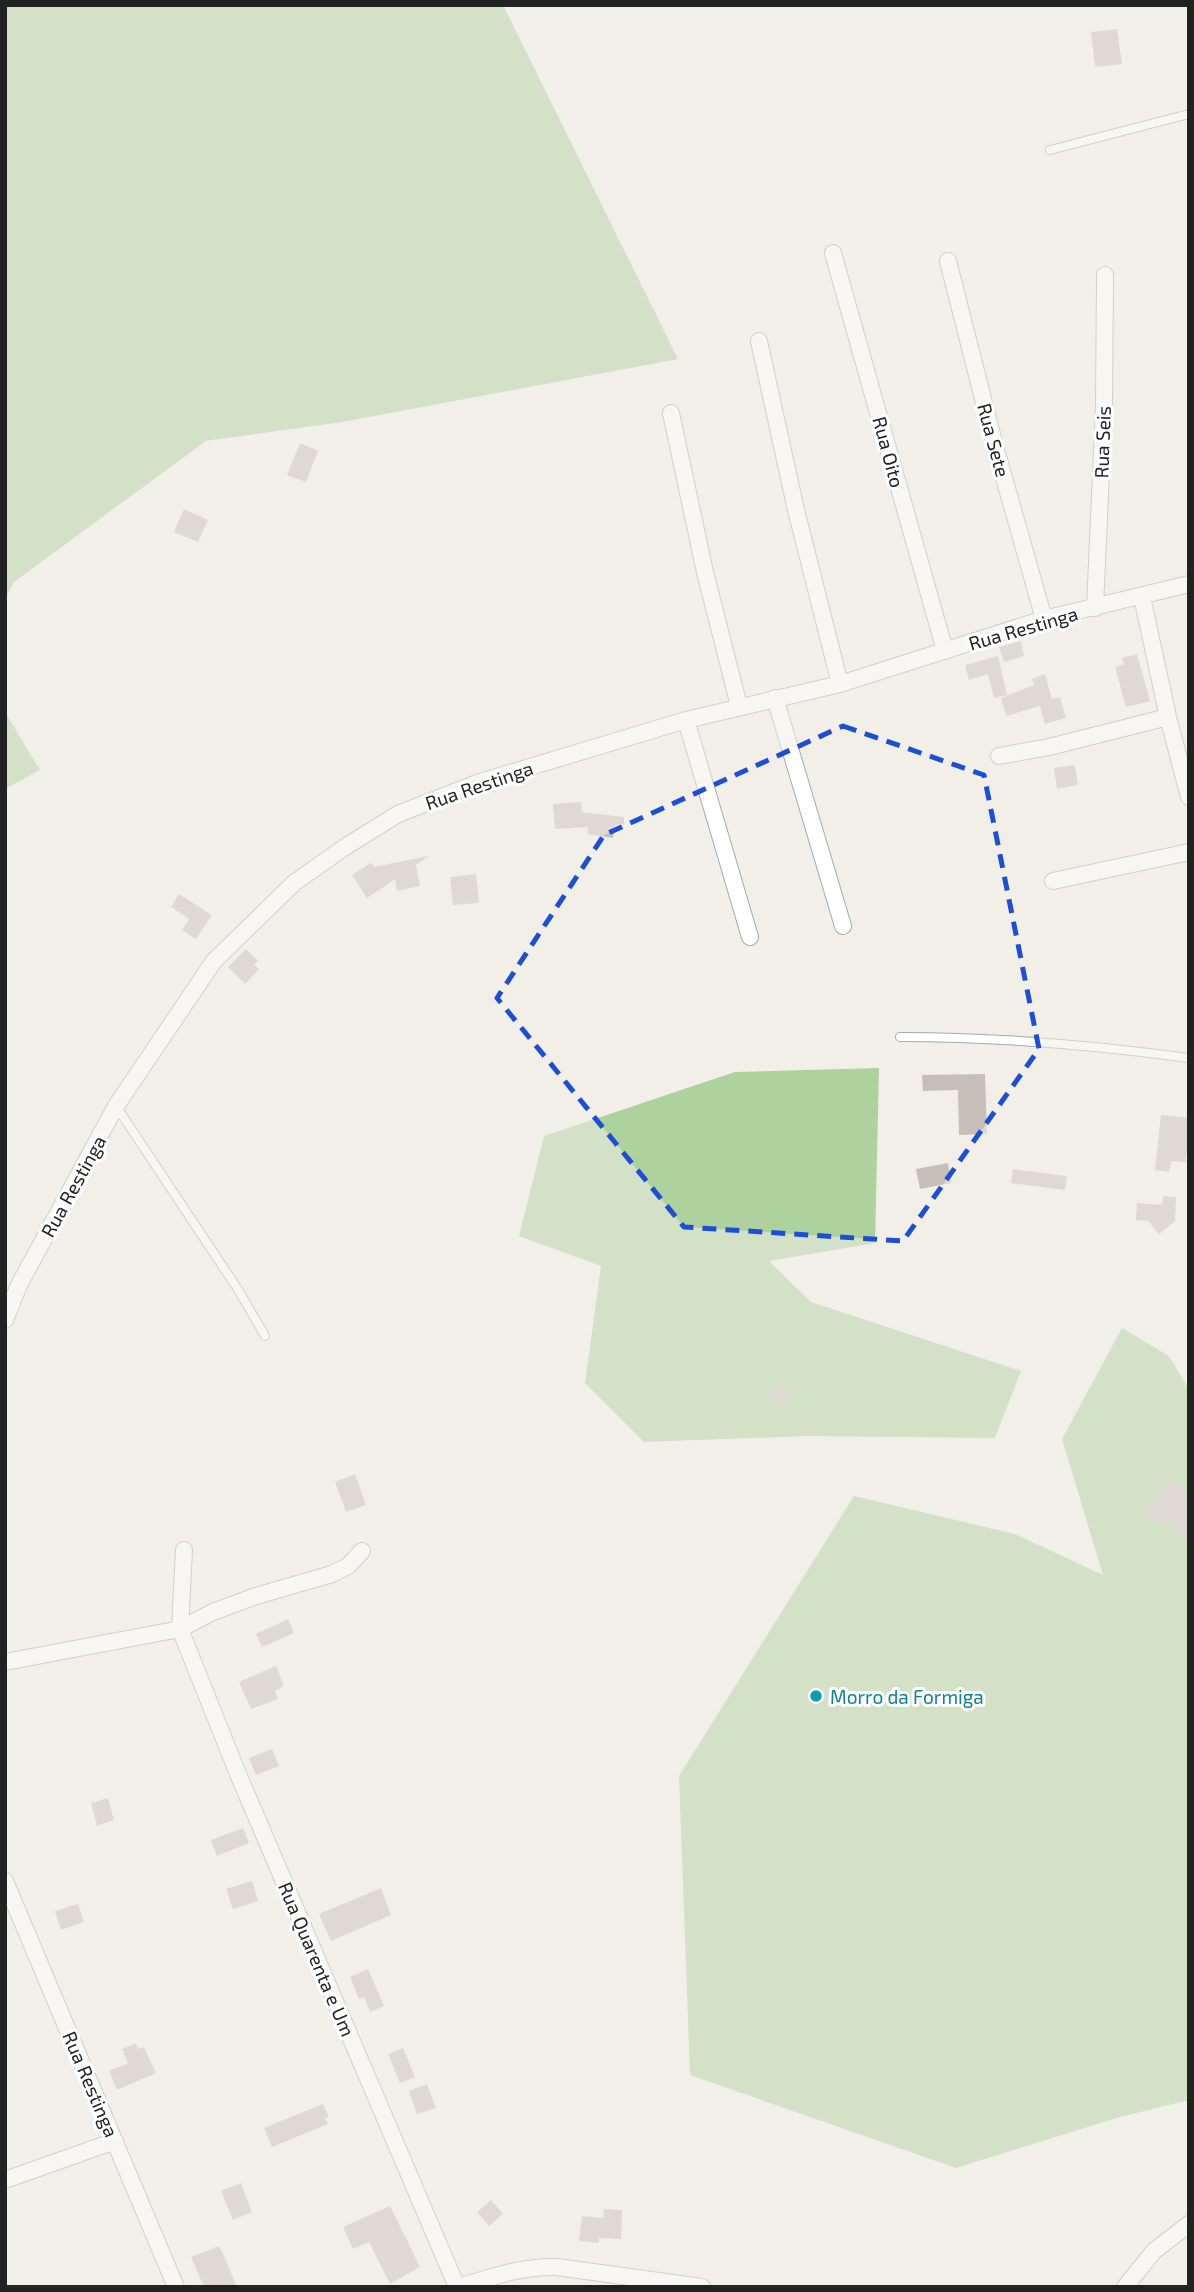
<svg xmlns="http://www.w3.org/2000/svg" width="1194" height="2292" font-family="'Exo 2',sans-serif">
<rect width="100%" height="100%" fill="#f2efe9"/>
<path fill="#add29d" d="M5,5H503L678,359L342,422L206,441L14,582L5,599Z
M5,712L40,770L5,789Z
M879,1068L875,1243L769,1261L811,1302L1021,1371L995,1438L808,1436L644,1442L585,1383L601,1266L519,1236L544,1136L735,1072Z
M1122,1328L1169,1356L1189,1389V2100L1120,2117L956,2168L690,2075L679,1776L854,1496L1015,1534L1103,1575L1062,1439Z"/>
<path fill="#c7beb8" d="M1117,29L1122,64L1095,67L1091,32Z
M300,443L318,451L306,482L287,475Z
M184,509L208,520L198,542L174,532Z
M1021,641L1024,656L1004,662L999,647Z
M1137,654L1150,701L1126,707L1115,667L1124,664L1122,658Z
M998,656L1007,695L994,698L988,674L969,680L965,665Z
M1045,674L1052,699L1060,697L1066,718L1045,724L1040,706L1006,716L1001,698L1034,685L1032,679Z
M1075,765L1078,785L1057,789L1054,768Z
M581,802L582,812L624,817V824L615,825L613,838L587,834L588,827L555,829L553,804Z
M429,856L416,865L420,886L397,891L395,879L367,898L352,875L371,863L374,867Z
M476,874L479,903L453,905L450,877Z
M179,894L212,915L196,939L182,930L189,919L171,907Z
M246,949L258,961L254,965L259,969L245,984L228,967Z
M985,1074L987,1134L959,1135L958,1090L923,1091L922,1075Z
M1161,1115L1189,1118L1186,1162L1171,1161L1169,1172L1155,1170Z
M948,1163L951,1183L920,1189L916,1169Z
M1013,1169L1067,1176L1065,1190L1011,1183Z
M1163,1196L1176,1197L1175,1221L1159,1234L1148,1221L1136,1220L1137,1203L1162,1205Z
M788,1385L791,1399L773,1404L769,1389Z
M355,1474L366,1505L346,1512L335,1482Z
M1171,1479L1189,1495V1542L1161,1519L1159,1522L1144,1509Z
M288,1619L294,1633L262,1647L256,1634Z
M276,1666L284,1686L275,1691L278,1699L251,1709L239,1682Z
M272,1749L279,1766L256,1775L249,1758Z
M108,1798L114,1820L97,1826L91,1803Z
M243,1828L249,1843L217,1856L211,1840Z
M252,1881L258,1901L233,1909L226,1889Z
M381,1888L391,1915L331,1941L319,1914Z
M78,1904L84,1922L61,1930L55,1911Z
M368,1969L384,2006L370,2012L364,1997L359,1999L350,1977Z
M136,2043L138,2049L144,2047L156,2073L117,2090L109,2071L128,2063L122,2049Z
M403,2048L415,2077L400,2083L388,2054Z
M427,2084L436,2108L417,2114L409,2091Z
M323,2104L329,2117L325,2118L328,2124L272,2147L264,2128Z
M241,2183L252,2212L233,2220L221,2191Z
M491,2200L503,2214L489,2226L477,2212Z
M390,2206L420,2267L390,2284L369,2242L353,2249L343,2227Z
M604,2209L622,2210L621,2239L599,2238V2243L579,2241L582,2216L603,2218Z
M219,2246L225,2258L237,2287H204L191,2257Z"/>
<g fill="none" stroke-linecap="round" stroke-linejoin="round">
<g stroke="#a9a9a9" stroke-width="10">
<path id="service" d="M1050,150L1189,114
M900,1037C996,1037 1093,1045 1189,1058
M116,1106L239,1291L265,1336"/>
</g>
<g stroke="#a9a9a9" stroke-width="18">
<path id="minor" d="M833,253L945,651
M948,261L995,446L1044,619
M759,341L796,510L840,684
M671,413L705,572L739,706
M1142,597L1168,717L1189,797
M1095,608L1104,405L1105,275
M775,698L843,926
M686,720L750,937
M999,756L1049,747L1168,717
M1053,881L1189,852
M5,1320L19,1285L116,1106L214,961L294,883L345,847L398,814L480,782L686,720L840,684L1044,619L1189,584
M184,1550L180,1629L238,1774L457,2287
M5,1662L180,1629L213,1612L256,1596L332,1574L348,1566L362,1551
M5,1881L176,2287
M5,2180L115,2141
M459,2287C492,2277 522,2266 557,2267L702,2287
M1125,2287L1154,2251L1189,2224"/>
</g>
<use href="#service" stroke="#fff" stroke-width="8"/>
<use href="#minor" stroke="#fff" stroke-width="16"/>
</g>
<path d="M0 0H1194V2292H0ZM843,726L984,775L1039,1049L903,1241L684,1227L497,998L604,835Z" fill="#f2efe9" fill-opacity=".55" fill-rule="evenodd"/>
<path fill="none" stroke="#1d4ed8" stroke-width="5" stroke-dasharray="14 9" stroke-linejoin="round" d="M843,726L984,775L1039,1049L903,1241L684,1227L497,998L604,835Z"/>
<circle fill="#0f9aa8" stroke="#fff" stroke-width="2.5" cx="816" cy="1696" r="7"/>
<g text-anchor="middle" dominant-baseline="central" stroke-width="6" stroke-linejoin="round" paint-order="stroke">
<g font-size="19" fill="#222" stroke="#fff">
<text transform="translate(994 440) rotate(75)">Rua Sete</text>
<text transform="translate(1102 442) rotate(-88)">Rua Seis</text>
<text transform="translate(889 452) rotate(75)">Rua Oito</text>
<text transform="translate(1023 628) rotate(-16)">Rua Restinga</text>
<text transform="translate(479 785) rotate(-19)">Rua Restinga</text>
<text transform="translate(73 1186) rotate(-61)">Rua Restinga</text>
<text transform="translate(317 1959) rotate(67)">Rua Quarenta e Um</text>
<text transform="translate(91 2084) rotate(67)">Rua Restinga</text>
</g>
<g font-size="19" fill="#0d838f" stroke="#fff" text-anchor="start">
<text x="830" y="1696">Morro da Formiga</text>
</g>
</g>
<rect width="1194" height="2292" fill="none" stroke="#222222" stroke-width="14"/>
</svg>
